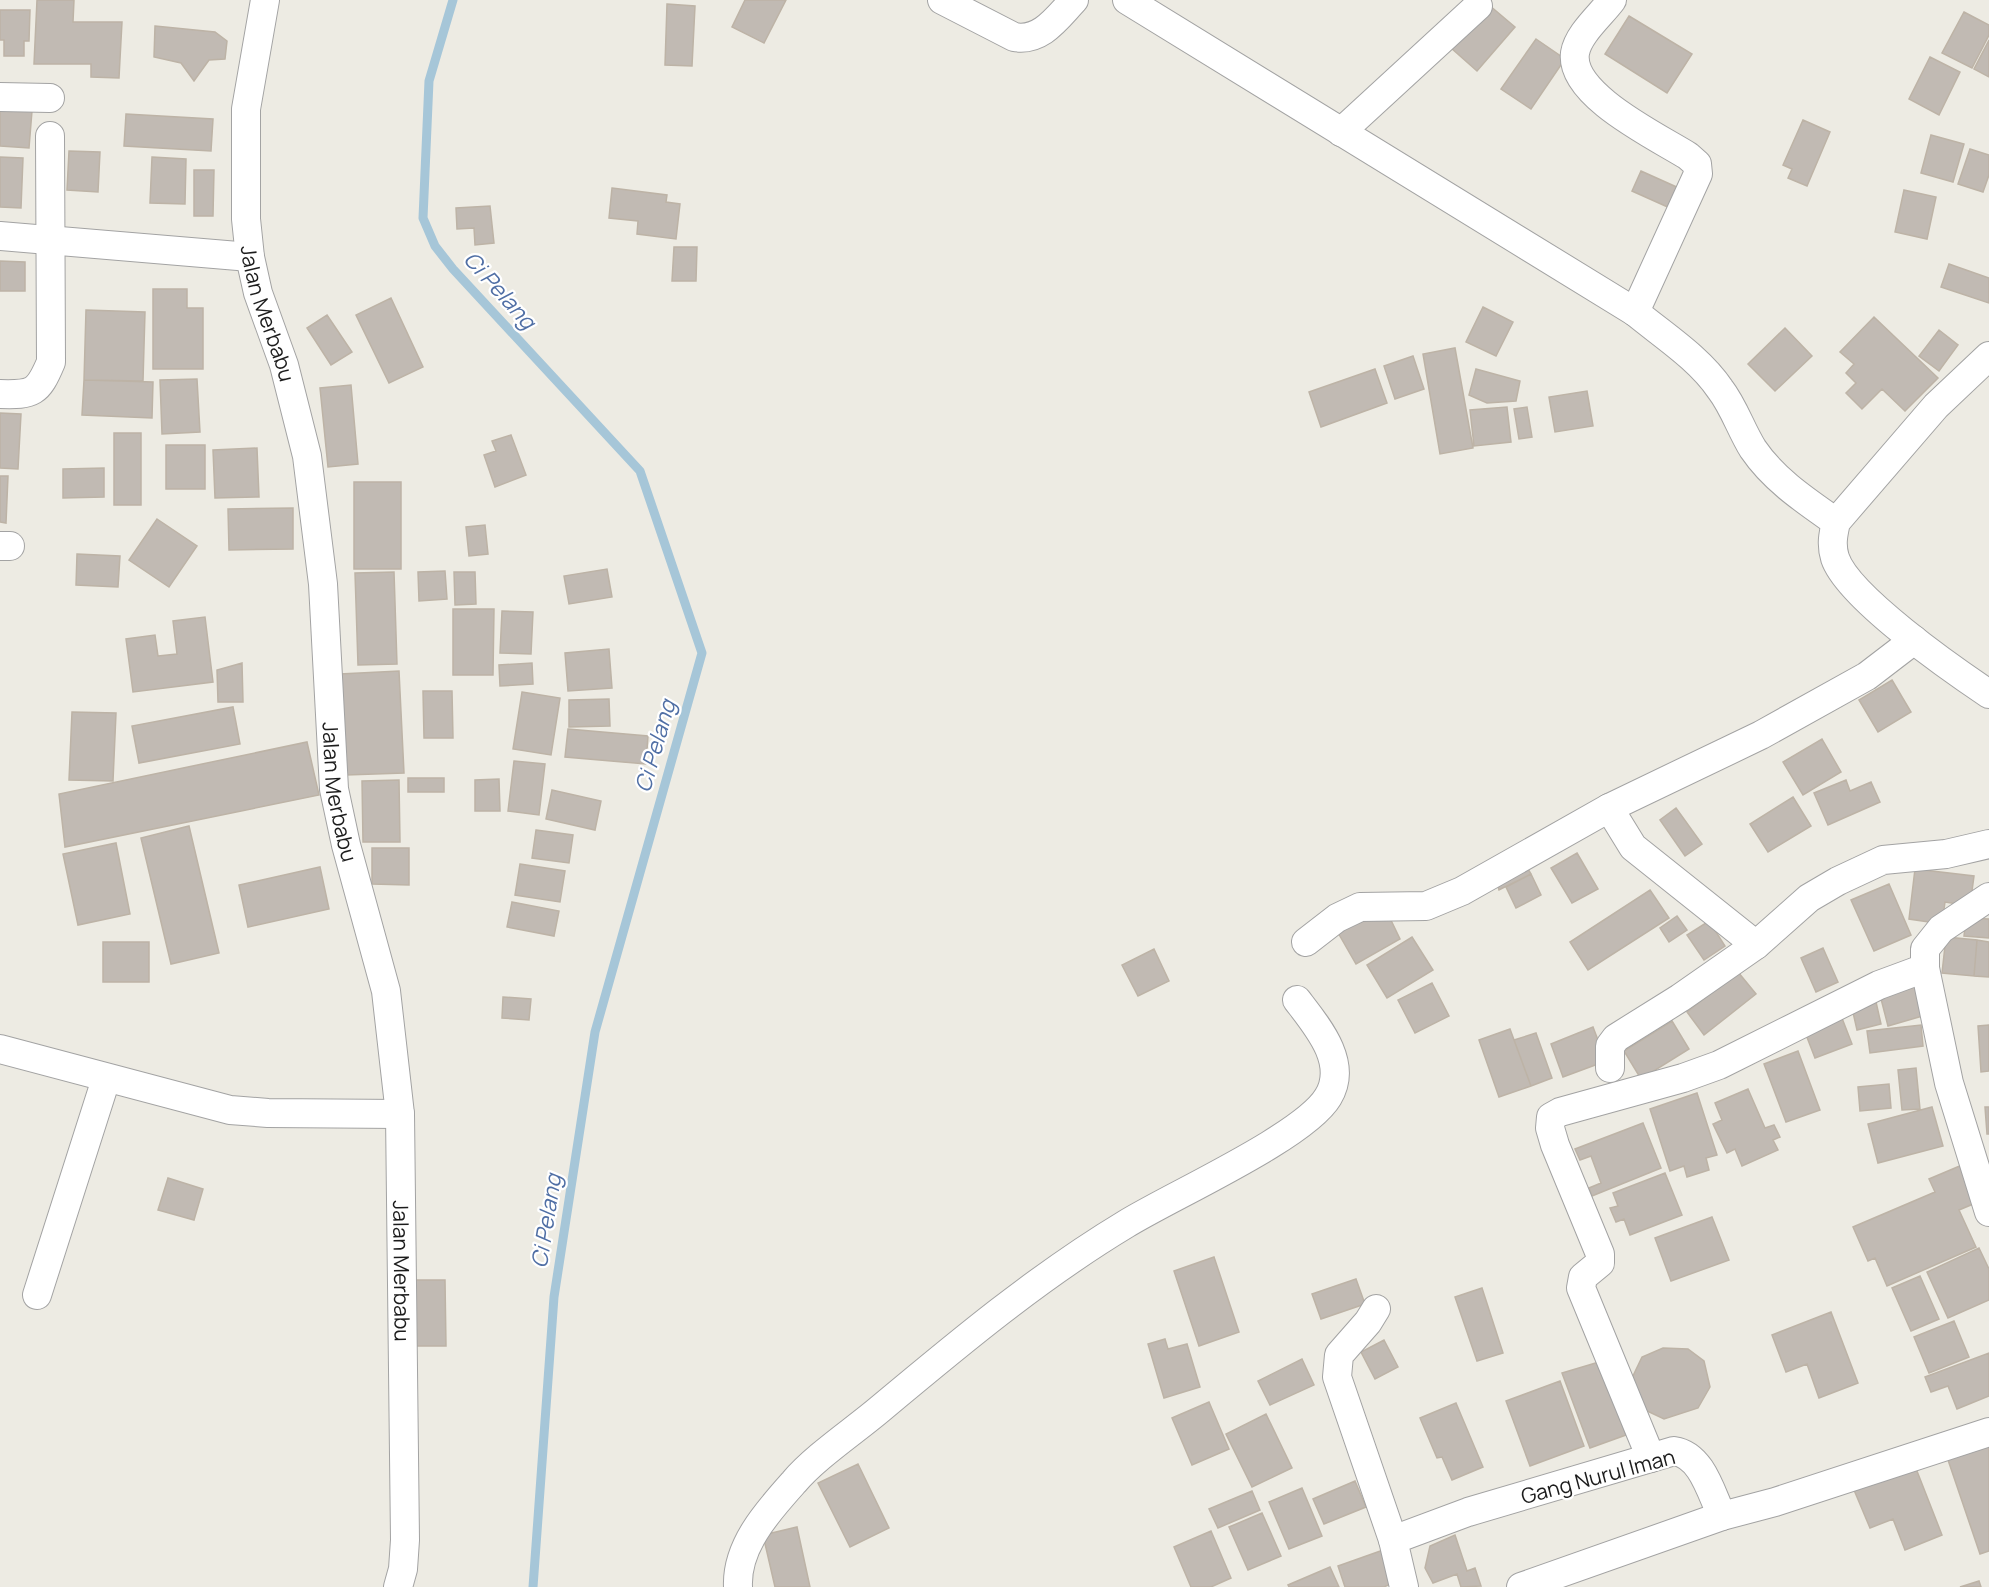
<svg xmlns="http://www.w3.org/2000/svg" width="1989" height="1587" font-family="Manrope,sans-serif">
<rect width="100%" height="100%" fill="#edebe3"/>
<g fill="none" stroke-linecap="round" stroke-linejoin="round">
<path stroke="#a6c6d8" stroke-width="9" d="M453,0L429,81L423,218L435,246L453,269L640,471L702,653L595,1032L554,1297L533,1587"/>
</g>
<path fill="#c1bab3" stroke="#bdb3a6" stroke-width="1.5" d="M37,0H74L73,22H122L119,78L91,77V64H34Z
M745,0H786L764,43L732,27Z
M667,4L695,6L692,66L665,65Z
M1489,5L1515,27L1477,71L1451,48Z
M0,10H30L29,41H24V56H4V40H0Z
M1964,12L1989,25V35L1972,68L1942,53Z
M1629,16L1692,54L1667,93L1605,54Z
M155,26L215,32L227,41L225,59L209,60L194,81L181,63L154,57Z
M1536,39L1565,59L1531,109L1501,89Z
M1989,40V77L1974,69Z
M1930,57L1960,72L1939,115L1909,99Z
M0,108L32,111L29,148L0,146Z
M126,114L213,119L211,151L124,146Z
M1803,120L1830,132L1807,186L1788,178L1792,169L1783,165Z
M1931,135L1964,144L1953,182L1921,173Z
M1970,149L1989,155V175L1983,192L1958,184Z
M69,151L100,152L98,192L67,190Z
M0,157L23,158L21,208L0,207Z
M152,157L186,159L185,204L150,203Z
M194,170H214L213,216H194Z
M1641,171L1681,189L1672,209L1632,191Z
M612,188L667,195L666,202L680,204L676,239L637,234L638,221L609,218Z
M1904,190L1936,197L1927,239L1895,232Z
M490,206L494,243L475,245L474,228L457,229L456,208Z
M674,247H697L696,281H672Z
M0,261L25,262V291H0Z
M1949,264L1989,278V303L1941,287Z
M153,289H187V308H203V369H153Z
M391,298L423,367L389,383L356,315Z
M1483,307L1513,322L1496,356L1466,342Z
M86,310L145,312L143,381L84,380Z
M327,315L352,352L331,365L307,328Z
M1874,317L1938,378L1905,411L1882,389L1862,409L1846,393L1856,383L1846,373L1854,364L1840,352Z
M1785,328L1812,356L1775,391L1748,364Z
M1939,330L1958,345L1939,371L1919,356Z
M1455,348L1473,448L1440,454L1423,354Z
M1413,356L1424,389L1395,399L1384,366Z
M1375,369L1387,403L1321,427L1309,392Z
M1476,369L1520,381L1516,401L1487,403L1469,395Z
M197,379L200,432L162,434L160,380Z
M84,380L153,382L152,418L82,415Z
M351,385L358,464L328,467L320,388Z
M1587,391L1593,426L1555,432L1549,397Z
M1507,407L1511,442L1474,446L1470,410Z
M1527,407L1532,437L1519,439L1514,409Z
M0,413L21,414L18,469L0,468Z
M114,433H141V505H114Z
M511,435L526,475L495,487L484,455L496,451L492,441Z
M166,445H205V489H166Z
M257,448L259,497L215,498L213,450Z
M104,468V497L63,498V469Z
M0,476H8L6,523L0,522Z
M354,482H401V569H354Z
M293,508V549L229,550L228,509Z
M157,519L197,546L169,587L129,560Z
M485,525L488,554L469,556L466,527Z
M77,554L120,556L118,587L76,585Z
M607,569L612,597L569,604L564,576Z
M445,571L447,599L419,601L418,572Z
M394,572L397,664L358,665L355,573Z
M454,572H475L476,604L455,605Z
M453,609H494L493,675H453Z
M502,611L533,612L531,654L500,653Z
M205,617L213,682L133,692L126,639L155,635L158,656L177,654L173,621Z
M609,649L612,688L568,691L565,653Z
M242,663L243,702H218L217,670Z
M532,663L533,684L500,686L499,665Z
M399,671L404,773L346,775L340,674Z
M1892,680L1911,712L1878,732L1859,700Z
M423,691H452L453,738H424Z
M522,692L560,698L551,755L513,749Z
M609,699L610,726L569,727V700Z
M233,707L240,744L139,763L132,726Z
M72,712L116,713L113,781L69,780Z
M568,729L648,736L646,764L565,757Z
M1822,739L1841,772L1803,795L1783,762Z
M307,742L319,795L65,847L59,794Z
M514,761L545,764L539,815L508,811Z
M408,778H444V792H408Z
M499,779L500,811H475V780Z
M399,780L400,842H363L362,781Z
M1846,780L1850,791L1871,782L1880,802L1828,825L1814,793Z
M552,790L601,801L595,830L546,819Z
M1793,797L1811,826L1768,852L1750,824Z
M1676,808L1702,844L1685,856L1660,820Z
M189,826L219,953L171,964L141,838Z
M536,830L573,835L569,863L532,858Z
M116,843L130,914L78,925L63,854Z
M372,848H409V885L372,884Z
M1577,853L1598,889L1572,903L1551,868Z
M520,864L565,871L560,902L515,895Z
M1525,864L1531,874L1499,890L1496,879Z
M320,867L329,909L248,927L239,885Z
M1915,869L1974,876L1970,906L1945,902L1942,924L1909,919Z
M1531,874L1541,895L1516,908L1506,887Z
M1889,884L1911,935L1874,951L1851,900Z
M1650,890L1669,918L1588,970L1570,942Z
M512,902L559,911L554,936L507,927Z
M1387,912L1400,939L1356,964L1337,931Z
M1677,916L1687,930L1669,942L1660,928Z
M1966,918L1989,919V938L1964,936Z
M1709,921L1725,946L1704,960L1687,935Z
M1412,937L1433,970L1387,998L1367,965Z
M1946,937L1977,940L1974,976L1942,973Z
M1977,940L1989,942V977L1974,976Z
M103,942H149V982H103Z
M1823,948L1838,982L1816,992L1801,958Z
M1154,949L1169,981L1138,996L1122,965Z
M1738,972L1756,994L1704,1035L1687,1012Z
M1432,983L1449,1016L1415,1033L1398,1000Z
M1916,986L1926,1015L1888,1026L1880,995Z
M503,997L531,999L529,1020L502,1018Z
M1876,1002L1881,1024L1857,1030L1852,1008Z
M1840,1013L1852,1044L1815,1058L1803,1027Z
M1672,1021L1689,1049L1641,1079L1624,1051Z
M1921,1025L1923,1046L1870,1053L1867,1031Z
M1989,1025V1071L1981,1072L1978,1026Z
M1593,1027L1606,1061L1563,1077L1551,1044Z
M1510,1029L1531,1086L1499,1097L1479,1040Z
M1536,1033L1552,1078L1531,1086L1514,1040Z
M1798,1051L1820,1110L1786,1122L1764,1064Z
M1916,1068L1920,1109L1902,1110L1898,1070Z
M1889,1084L1891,1108L1860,1111L1858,1087Z
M1748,1089L1765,1128L1774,1125L1780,1137L1773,1140L1778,1150L1742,1166L1735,1149L1727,1153L1713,1124L1722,1120L1715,1103Z
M1697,1093L1717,1155L1706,1158L1709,1170L1687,1177L1684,1166L1670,1171L1650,1109Z
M1932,1107L1943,1146L1878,1163L1868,1124Z
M1985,1107H1989V1134H1987Z
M1643,1123L1661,1168L1592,1196L1589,1188L1601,1183L1591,1156L1580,1160L1575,1149Z
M1962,1165L1978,1202L1959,1210L1976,1247L1887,1286L1875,1258L1868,1261L1853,1227L1935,1192L1929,1179Z
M1665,1173L1682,1215L1630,1235L1624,1219L1616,1222L1610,1208L1618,1206L1613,1193Z
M168,1178L203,1189L194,1220L158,1210Z
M1712,1217L1729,1260L1671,1281L1655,1238Z
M1979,1248L1989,1269V1300L1948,1318L1927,1272Z
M1214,1257L1239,1332L1199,1346L1174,1271Z
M1920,1276L1939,1319L1911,1331L1892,1288Z
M1356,1279L1365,1304L1321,1319L1312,1294Z
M413,1280H445L446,1346H414Z
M1482,1288L1503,1353L1477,1361L1455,1297Z
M1831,1312L1858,1383L1819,1398L1807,1364L1786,1372L1772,1335Z
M1954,1321L1969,1357L1929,1373L1914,1337Z
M1165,1339L1168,1349L1187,1344L1200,1387L1164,1398L1148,1344Z
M1384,1340L1398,1367L1375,1379L1361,1352Z
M1663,1348L1688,1349L1704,1361L1710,1387L1698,1408L1664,1419L1647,1411L1632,1378L1642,1357Z
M1989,1353V1396L1957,1409L1948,1386L1931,1392L1925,1377Z
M1302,1359L1314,1385L1270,1405L1258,1381Z
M1609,1359L1613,1401L1626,1435L1590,1448L1562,1373Z
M1560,1381L1584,1446L1530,1466L1506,1401Z
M1209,1402L1229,1449L1192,1465L1172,1418Z
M1456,1403L1483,1467L1452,1480L1442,1457L1437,1458L1420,1418Z
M1266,1414L1292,1468L1252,1487L1226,1434Z
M1989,1443V1551L1980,1554L1947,1457Z
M858,1464L889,1528L850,1547L818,1483Z
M1915,1466L1942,1535L1905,1550L1893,1519L1870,1528L1854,1490Z
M1355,1481L1366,1507L1324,1524L1313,1499Z
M1302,1488L1322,1536L1289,1549L1269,1502Z
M1252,1491L1260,1510L1218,1528L1209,1509Z
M1262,1513L1281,1556L1248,1570L1229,1527Z
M797,1527L810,1587H775L763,1535Z
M1211,1531L1231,1578L1211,1587H1191L1174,1547Z
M1455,1535L1467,1571L1475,1568L1481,1586L1461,1587L1457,1574L1433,1583L1425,1568L1430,1546Z
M1386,1549L1397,1581L1384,1587H1345L1338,1566Z
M1330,1567L1339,1587H1289L1288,1585Z
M1979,1581L1981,1587H1960Z"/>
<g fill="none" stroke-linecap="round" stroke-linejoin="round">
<g stroke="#a3a3a3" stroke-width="30">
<g id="minor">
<path id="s1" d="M265,0L246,109V219L250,257L258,293L284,365L307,456L323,584L334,789L346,845L386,991L400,1114L405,1540L403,1569L398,1587"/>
<path d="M942,0L1014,37C1041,42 1057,18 1074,0"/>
<path d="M1127,0L1635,312C1664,336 1699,358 1720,389C1734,407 1741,430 1753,449C1774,480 1806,501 1836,522"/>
<path d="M1612,0C1601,15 1578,34 1575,53C1569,95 1658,137 1688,156L1697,164L1698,174L1635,312"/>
<path d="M0,97L50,98"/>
<path d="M1341,132L1478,6"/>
<path d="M0,236L250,257"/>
<path d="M1989,356L1936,406L1836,522C1833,535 1831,545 1835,558C1848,597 1953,670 1989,694"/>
<path d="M0,394C33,395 38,393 51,362L50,136"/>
<path d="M0,546H10"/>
<path d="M1609,808L1633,847L1756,945"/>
<path d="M1989,897L1941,929L1925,949V968L1949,1083L1989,1212"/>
<path d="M1306,942L1337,918L1360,907L1426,906L1462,891L1609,808L1761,735L1867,676L1914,640"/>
<path d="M0,1049L230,1110L268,1113L400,1114"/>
<path d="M1610,1068V1046L1616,1038L1680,998L1756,945L1809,898L1838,881L1883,860L1946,854L1989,844"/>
<path d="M37,1295L106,1079"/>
<path d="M1376,1309L1368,1322L1339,1355L1337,1377L1393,1540"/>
<path d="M1651,1458L1581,1288L1583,1277L1600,1263V1254L1555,1145L1550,1128L1551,1117L1560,1112L1683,1078L1719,1065L1879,985L1925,968"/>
<path d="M738,1587C736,1546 768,1511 794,1482C815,1457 854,1431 880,1409C959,1343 1038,1277 1126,1224C1171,1196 1304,1137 1328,1097C1349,1063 1317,1026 1297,1000"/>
<path d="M1404,1587L1393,1540L1468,1512L1674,1451C1702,1455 1711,1493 1722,1516L1775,1502L1989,1432"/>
<path d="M1521,1587L1722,1516"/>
</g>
</g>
<use href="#minor" stroke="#fff" stroke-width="28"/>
</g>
<g text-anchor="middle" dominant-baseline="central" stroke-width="4.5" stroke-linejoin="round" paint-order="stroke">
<g font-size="21" fill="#1c1c1c" stroke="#fff">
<text stroke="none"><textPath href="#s1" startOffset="318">Jalan Merbabu</textPath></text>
<text stroke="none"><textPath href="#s1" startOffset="804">Jalan Merbabu</textPath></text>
<text stroke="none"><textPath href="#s1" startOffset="1290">Jalan Merbabu</textPath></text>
<text transform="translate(1598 1476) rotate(-15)">Gang Nurul Iman</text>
</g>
<g font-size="22" font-style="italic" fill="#506fa5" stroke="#fff">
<text transform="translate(500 290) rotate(48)">Ci Pelang</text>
<text transform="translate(655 746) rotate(-74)">Ci Pelang</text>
<text transform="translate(546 1221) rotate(-81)">Ci Pelang</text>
</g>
</g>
</svg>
